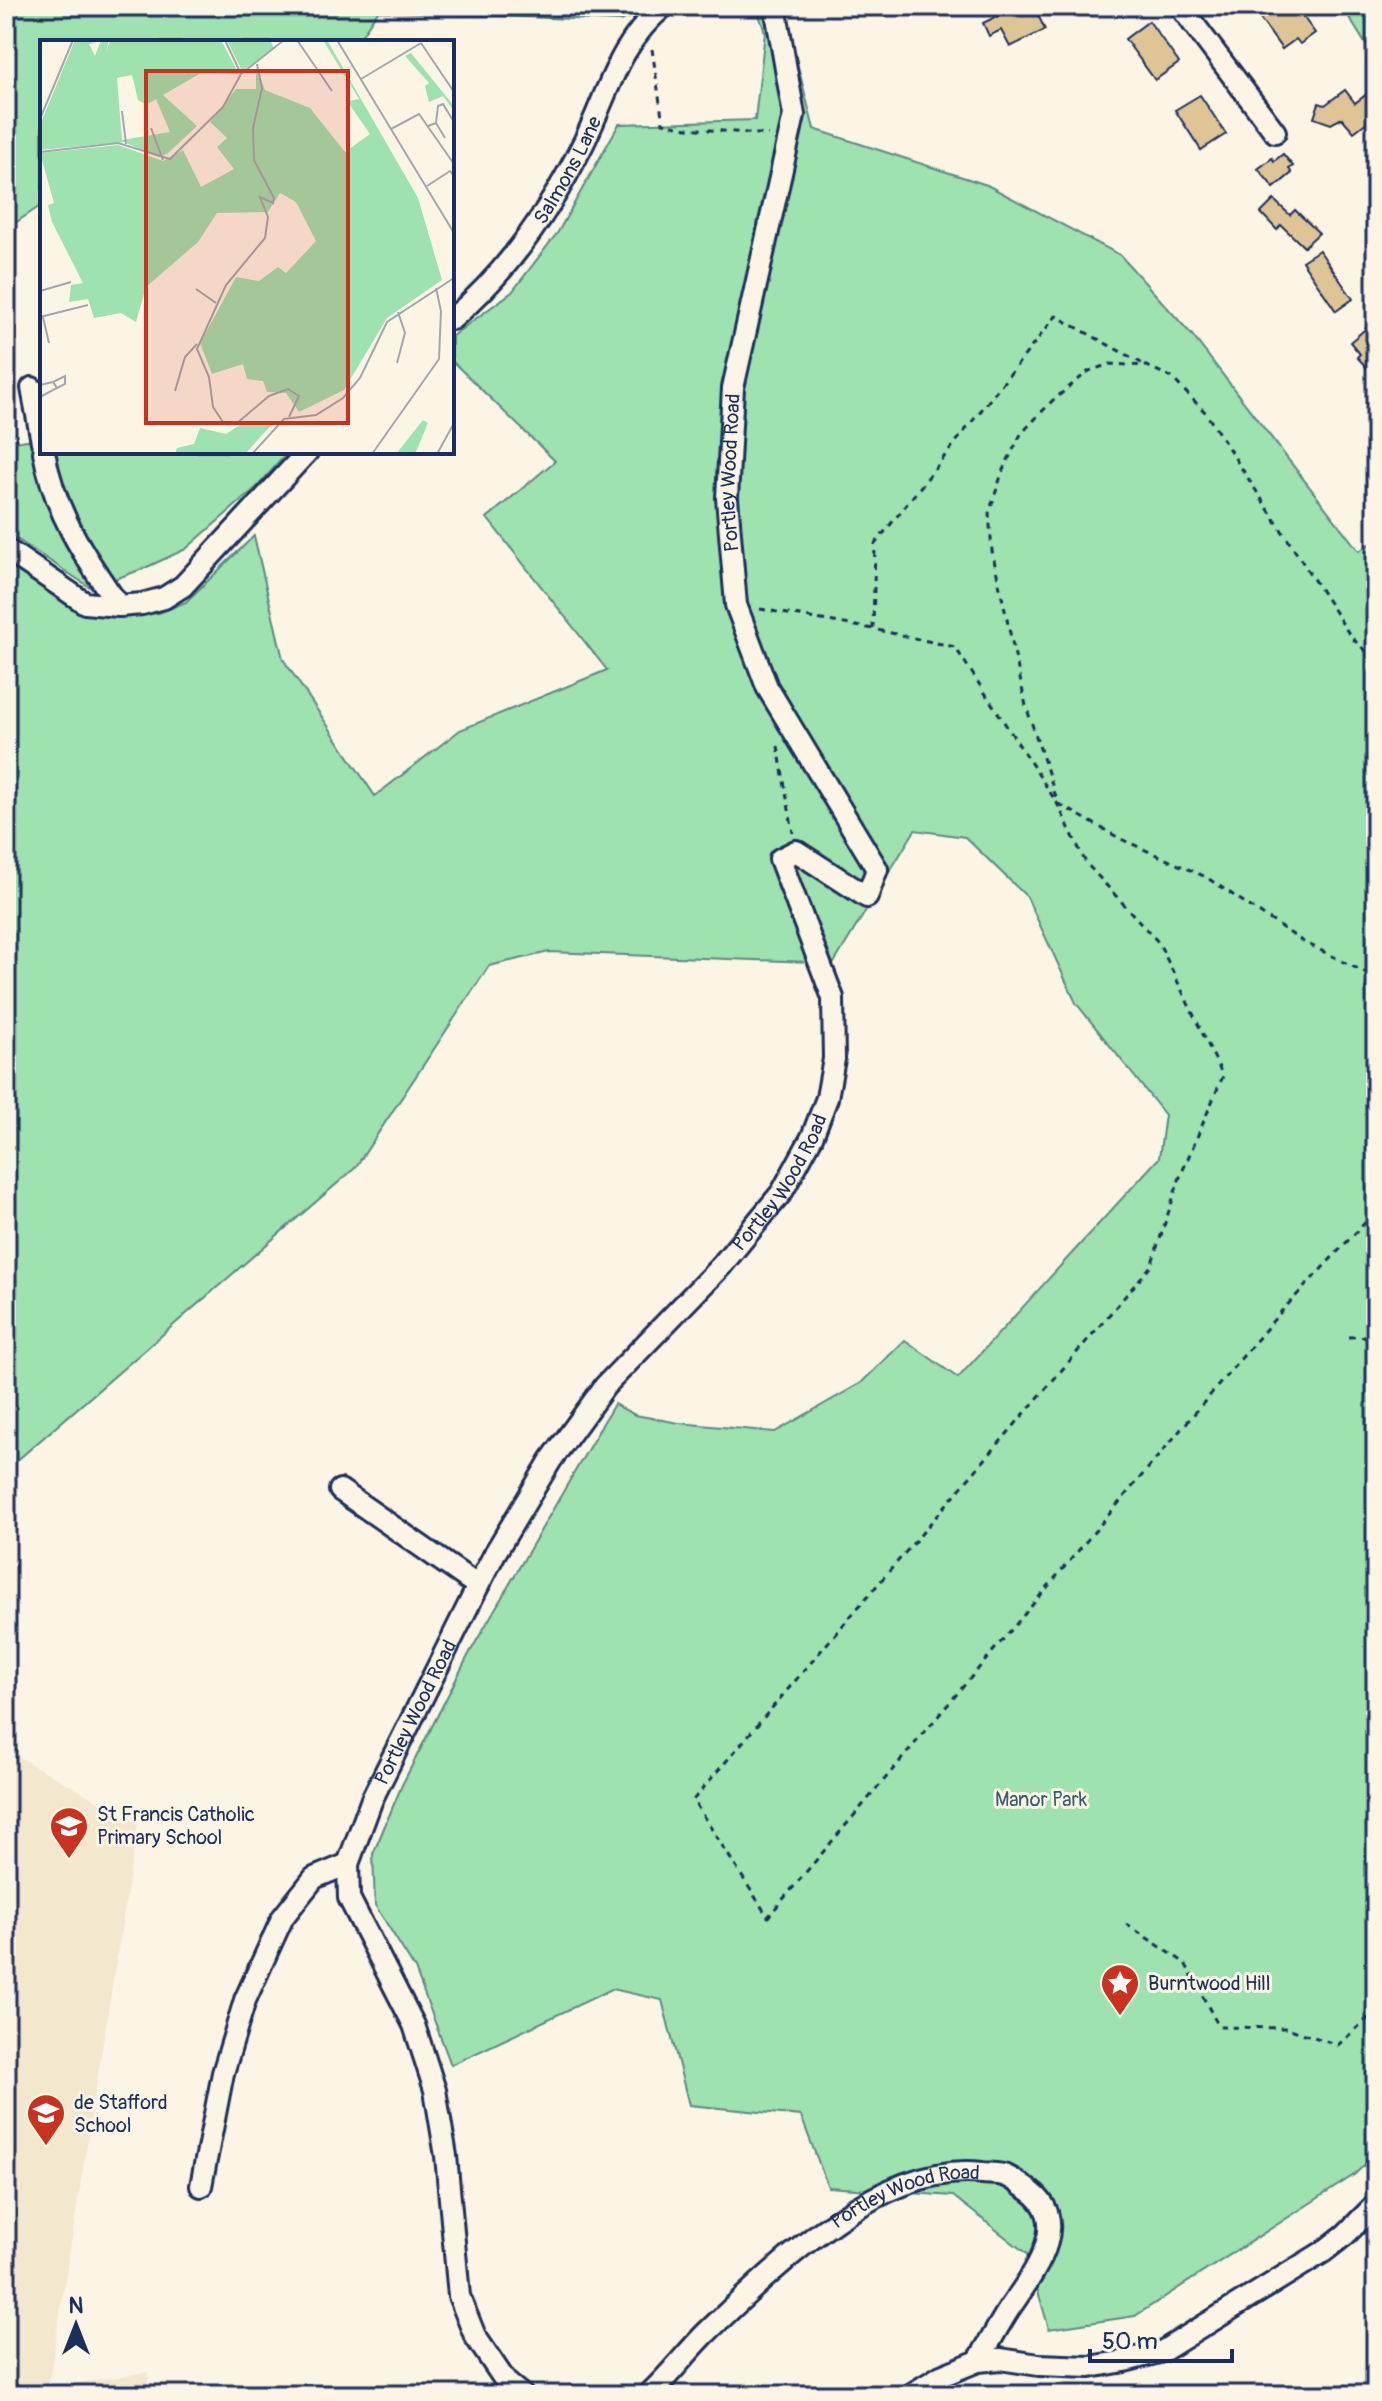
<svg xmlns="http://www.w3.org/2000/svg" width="1382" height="2401" font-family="Pangolin,sans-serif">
<rect width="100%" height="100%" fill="#fcf5e5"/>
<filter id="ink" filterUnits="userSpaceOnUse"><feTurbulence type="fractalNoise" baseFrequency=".0125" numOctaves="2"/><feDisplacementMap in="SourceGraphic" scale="16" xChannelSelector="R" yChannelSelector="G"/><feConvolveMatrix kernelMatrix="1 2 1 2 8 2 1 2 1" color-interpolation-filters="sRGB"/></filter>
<g filter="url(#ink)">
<path fill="#f3e7cd" d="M6,1750L138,1823L48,2388L147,2372L150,2395H6Z"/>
<path fill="#9de2af" stroke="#5c8886" stroke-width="2" d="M6,6H625L633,16L620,21L378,11L357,42H42V205L6,229Z
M756,6L783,8L814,129L987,185L1120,255L1192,335L1359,551L1376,540V2154L1354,2175L1135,2316L1049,2329L1027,2254L953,2196L828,2187L801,2116L689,2105L662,2000L612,1989L451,2065L415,1969L375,1905L373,1854L402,1785L469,1654L614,1404L635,1415L679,1423L775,1432L861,1383L905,1340L958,1378L1159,1158L1165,1115L1076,1003L1027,897L965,837L915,830L834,963L549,952L489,966L355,1168L6,1470V564L82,612L120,617L159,613L186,602L254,536L283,659L375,796L460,730L607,670L487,518L555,461L452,361V336L512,292L558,232L619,124L755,120L765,32Z
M1342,6H1365L1376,25V61Z
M42,438V452H288L257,487L186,549L145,568L91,588L6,532V443Z"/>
<path fill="#dfc595" stroke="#1b2f5e" stroke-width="2" d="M1001,6H1034L1045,30L1010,47L1001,30L989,36L983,23L1004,13Z
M1262,6H1285L1291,15L1298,10L1315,33L1300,44L1296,39L1282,49L1255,12Z
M1149,21L1179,63L1155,80L1125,39Z
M1376,87V115L1354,132L1342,118L1331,124L1314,118L1319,103L1325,105L1345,90L1355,103Z
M1200,95L1226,134L1201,150L1175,110Z
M1283,154L1293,166L1289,169L1292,173L1274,188L1258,169L1272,158L1274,161Z
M1274,200L1290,215L1295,210L1319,233L1304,247L1281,225L1277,230L1261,213Z
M1319,250L1353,299L1336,311L1302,261Z
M1369,326L1376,335V378L1357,357L1360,354L1350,342Z"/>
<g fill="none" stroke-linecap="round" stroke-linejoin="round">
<g stroke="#1b2f5e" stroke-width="26">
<g id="minor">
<path d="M1180,6L1275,132"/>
<path id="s1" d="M452,319C509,271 551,209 584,142C609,91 618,44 664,6"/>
<path d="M32,388L42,442"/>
<path d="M44,452C54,511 85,558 119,606"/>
<path d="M6,549L85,603L119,606L142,604L164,598L183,586L307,452"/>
<path d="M340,1490L478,1586"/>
<path d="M201,2186L223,2073L245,2000L266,1954L283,1917L314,1878L348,1864"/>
<path id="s2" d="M522,2395L506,2382L475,2336L459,2296L446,2156L435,2090L414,2025L349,1898L348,1864L372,1799L478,1586L495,1553L551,1460L605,1386L721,1266L782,1192L812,1137L827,1098L834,1059L833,998L780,859L796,851L867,897L877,869L767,687L736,605L727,498L733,388L794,115L775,6"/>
<path id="s3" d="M648,2395C669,2376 686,2353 706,2333C774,2268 881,2161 982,2173C989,2174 999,2173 1006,2176C1013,2178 1020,2185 1027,2189C1076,2221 1032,2275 1009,2309C998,2326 989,2344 978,2361"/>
<path d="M910,2395L941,2376L978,2361L1000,2359L1039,2365L1090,2367L1125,2361L1163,2351L1323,2252L1346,2234L1376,2204"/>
</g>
</g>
<path stroke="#1b2f5e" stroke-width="3" stroke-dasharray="6 6" stroke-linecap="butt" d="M652,49L663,123L687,128L769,135
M760,609L873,629L955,647L1057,803L1086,863L1159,943L1223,1076L1180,1177L1151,1266L693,1800L768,1917L1277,1316L1376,1211
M873,629L875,544L1056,316L1145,365
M778,746L793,833
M1056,797L1026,706L992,551L989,513L1003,470L1021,434L1052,401L1089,371L1110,364L1147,366L1171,377L1205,412L1351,637L1376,661
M1059,804L1121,839L1206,877L1302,941L1376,978
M1349,1337L1376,1336
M1126,1924L1185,1963L1219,2027L1287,2028L1338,2045L1376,2011"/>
<use href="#minor" stroke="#fcf5e5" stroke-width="20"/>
<g stroke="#1b2f5e" stroke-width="9">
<path id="rail" d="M1375,6L1376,7"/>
</g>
<use href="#rail" stroke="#fcf5e5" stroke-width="6" stroke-dasharray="18" stroke-linecap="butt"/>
</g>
</g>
<defs>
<g id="school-pin" transform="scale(2)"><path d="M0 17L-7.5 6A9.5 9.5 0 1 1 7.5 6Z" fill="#c8321e" stroke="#fcf5e5"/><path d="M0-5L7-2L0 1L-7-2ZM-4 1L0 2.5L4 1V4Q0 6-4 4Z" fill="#fff"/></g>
<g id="sight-pin" transform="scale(2)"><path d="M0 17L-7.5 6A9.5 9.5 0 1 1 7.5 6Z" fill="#c8321e" stroke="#fcf5e5"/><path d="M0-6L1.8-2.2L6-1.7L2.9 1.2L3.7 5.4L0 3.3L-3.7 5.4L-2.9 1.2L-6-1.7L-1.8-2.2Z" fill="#fff"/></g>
</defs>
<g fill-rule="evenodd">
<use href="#school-pin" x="69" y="1826"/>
<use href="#sight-pin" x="1120" y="1983"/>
<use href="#school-pin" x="46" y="2113"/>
</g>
<g text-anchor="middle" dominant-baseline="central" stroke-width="6" stroke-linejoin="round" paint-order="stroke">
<g font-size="20" fill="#1b2f5e" stroke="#fcf5e5">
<text stroke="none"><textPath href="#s1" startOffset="190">Salmons Lane</textPath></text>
<text stroke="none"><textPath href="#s2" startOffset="2298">Portley Wood Road</textPath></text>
<text stroke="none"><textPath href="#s2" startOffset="1386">Portley Wood Road</textPath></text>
<text stroke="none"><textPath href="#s2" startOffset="738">Portley Wood Road</textPath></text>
<text stroke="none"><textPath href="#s3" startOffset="332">Portley Wood Road</textPath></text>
</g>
<g font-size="20" fill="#3c5c72" stroke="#fcf5e5">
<text x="1041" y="1799">Manor Park</text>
</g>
<g font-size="20" fill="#1b2f5e" stroke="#fcf5e5" text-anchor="start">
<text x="97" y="1814">St Francis Catholic<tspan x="97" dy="23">Primary School</tspan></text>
<text x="1148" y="1983">Burntwood Hill</text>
<text x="74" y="2102">de Stafford<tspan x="74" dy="23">School</tspan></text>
</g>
</g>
<g transform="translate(40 40)">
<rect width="414" height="414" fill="#fcf5e5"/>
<path d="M35,0L57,3L49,4L55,16L61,0H69L66,12L70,0H181L199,34L161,33L123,55L157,86L127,114L119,117L84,102L0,110V85ZM92,35L98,60L106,65L116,59L130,92L82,100L77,38ZM187,0H230L234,8L202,31ZM283,0H287L378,158L402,240L347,278L304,350L259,372L246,353L227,352L223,341L207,339L203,324L172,334L160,303L196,237L219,241L238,227L246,233L276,201L256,162L240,153L228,172L177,173L158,202L106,247L96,282L81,273L54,278L48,259L29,262L31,245L43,243L12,182L8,165L14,163L0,113L78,105L123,121L143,110L161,147L194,129L177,107L187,98L170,82L196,49H216V27L225,50L270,68L305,112L330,94L307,61L319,59ZM371,13L414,66V71L403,56L389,62L385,46L389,43L365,16ZM383,380L388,383L375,414H356ZM235,381L205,414H135L137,408L154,404L160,388L186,394L203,383Z" fill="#9de2af" fill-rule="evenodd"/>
<path fill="none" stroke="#a2a6af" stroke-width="2" d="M185,0L201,34M257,0L292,51M297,0L414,193M381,3L414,52M217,24L222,48L213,88L214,120L234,158L233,163L220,157L228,177L225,198L186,245L157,309L169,337L173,367L183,382L196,384L229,356L248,349L259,356L249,377M321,39L381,3M82,71L86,104M0,79L33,0M396,83L398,66L403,64L414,82M388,86L396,83L405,98M111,88L123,120M351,89L379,74L414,124M0,112L78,103L130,119L183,67L201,34L244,0M387,146L410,131L414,136M156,249L176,263M0,251L31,242M0,277L48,265M3,277L9,303M357,323L365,293L358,272M13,342L25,336V344L17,348M0,345L13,342L17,348L0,357M135,351L145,317L157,304M212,414L244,379L276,375L303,358L320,338L347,282L414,238M332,414L399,319L401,271L396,248M397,414L414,383"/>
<path fill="#c8321e" fill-opacity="0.15" stroke="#c8321e" stroke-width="4" d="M106,31H308V383H106Z"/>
<rect width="414" height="414" fill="none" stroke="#1b2f5e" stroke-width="4"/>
</g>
<rect width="1382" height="2401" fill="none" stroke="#fcf5e5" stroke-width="32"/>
<rect x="16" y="16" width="1350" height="2369" fill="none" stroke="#1b2f5e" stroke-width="3" filter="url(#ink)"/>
<g transform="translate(76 2325)" stroke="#fcf5e5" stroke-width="6" paint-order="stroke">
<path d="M0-6L14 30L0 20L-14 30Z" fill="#1b2f5e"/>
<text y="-12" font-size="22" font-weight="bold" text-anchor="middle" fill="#1b2f5e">N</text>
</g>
<path d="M1090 2349v12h142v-12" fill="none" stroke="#1b2f5e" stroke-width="4"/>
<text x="1102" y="2349" font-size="24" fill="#1b2f5e" stroke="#fcf5e5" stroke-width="6" paint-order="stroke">50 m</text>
</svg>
